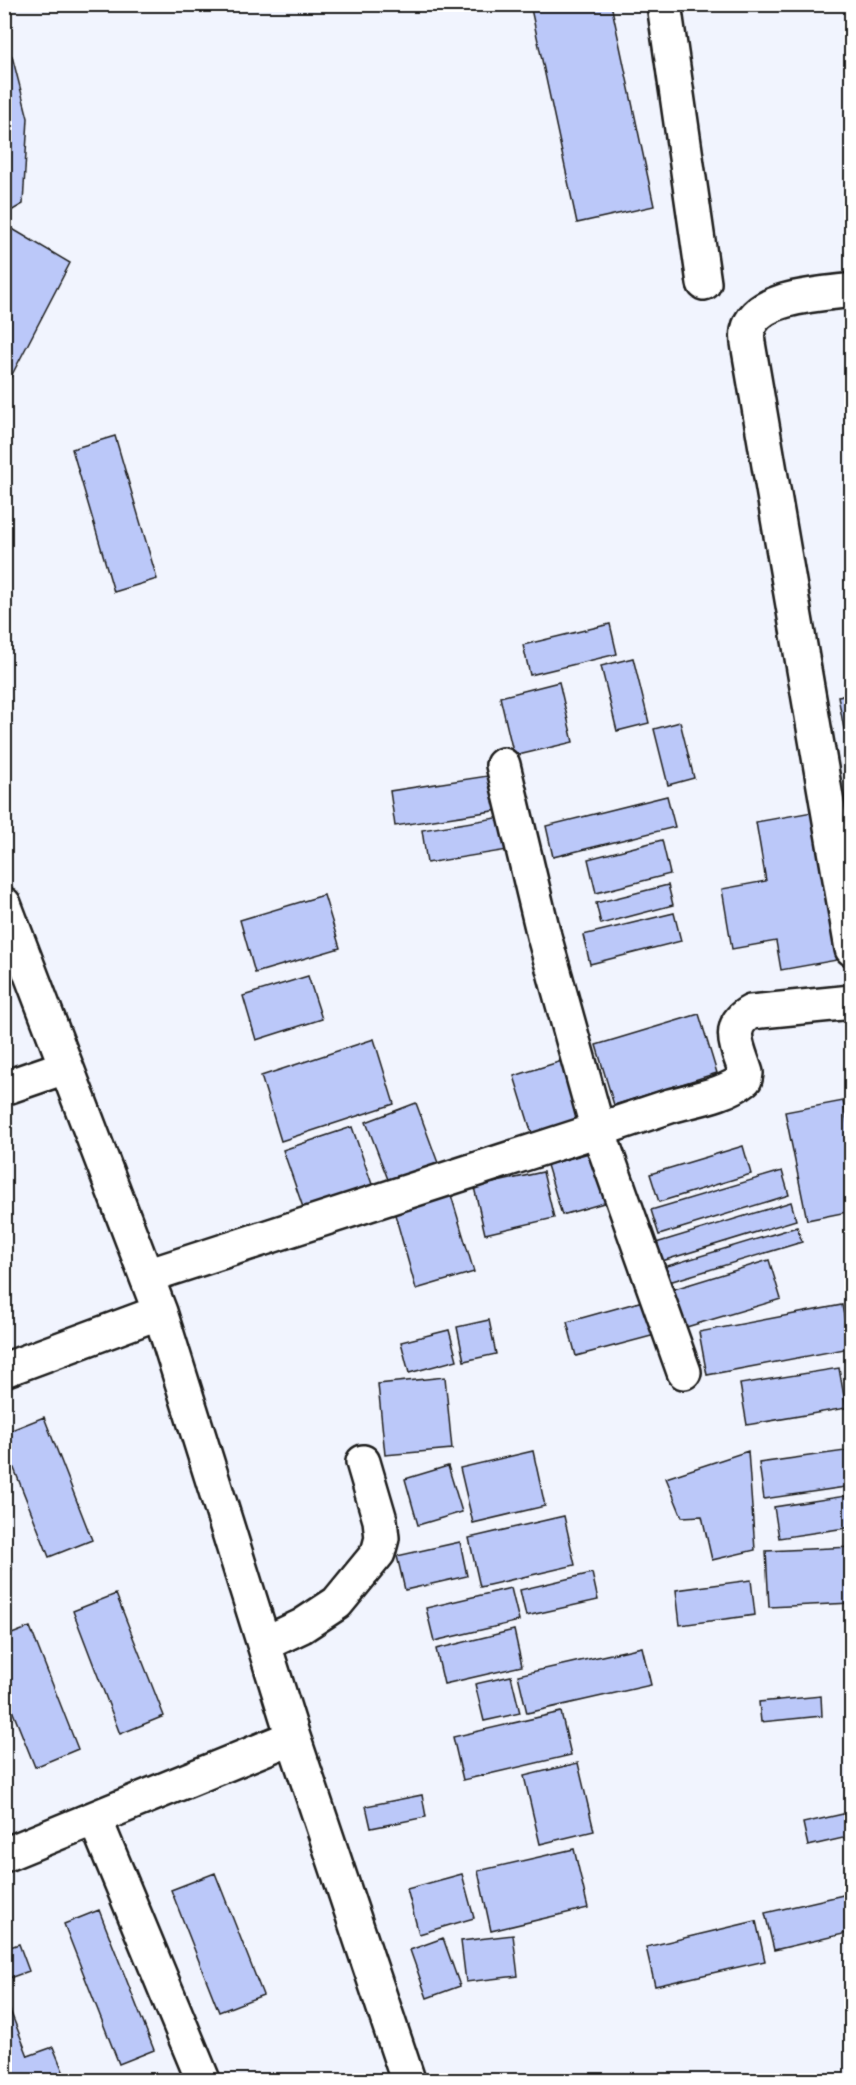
<svg xmlns="http://www.w3.org/2000/svg" width="856" height="2085" font-family="Kalam,sans-serif">
<rect width="100%" height="100%" fill="#f1f4fe"/>
<filter id="ink" filterUnits="userSpaceOnUse"><feTurbulence type="fractalNoise" baseFrequency=".0167" numOctaves="2"/><feDisplacementMap in="SourceGraphic" scale="12" xChannelSelector="R" yChannelSelector="G"/><feConvolveMatrix kernelMatrix="1 2 1 2 8 2 1 2 1" color-interpolation-filters="sRGB"/></filter>
<g filter="url(#ink)">
<path fill="#bbc8f9" stroke="#1c1c1c" stroke-width="1.5" d="M530,4H611L654,206L577,223Z
M4,46L12,56L28,118L23,204L9,212L4,220Z
M4,224L70,263L4,390Z
M852,336V386L845,337Z
M115,436L157,579L114,592L72,449Z
M610,624L617,654L530,675L523,645Z
M633,658L649,723L617,731L601,666Z
M559,682L573,742L514,756L500,697Z
M852,694V774L838,696Z
M680,722L694,778L668,785L654,729Z
M494,775L499,810L395,826L390,791Z
M667,796L675,827L553,857L546,826Z
M812,812L837,960L781,970L776,941L732,949L722,889L766,881L756,822Z
M502,817L508,850L427,863L422,830Z
M662,840L670,874L596,893L588,859Z
M668,885L673,905L601,924L596,903Z
M324,895L340,948L255,973L240,920Z
M674,913L681,941L590,964L583,935Z
M308,976L322,1019L256,1040L243,996Z
M699,1014L717,1073L614,1105L596,1045Z
M374,1039L394,1104L281,1141L261,1076Z
M565,1060L584,1121L533,1137L514,1076Z
M843,1101L852,1145V1211L807,1220L785,1112Z
M416,1103L438,1163L389,1182L366,1122Z
M352,1127L374,1190L305,1213L283,1150Z
M743,1146L751,1174L659,1202L650,1174Z
M596,1151L611,1201L562,1215L547,1165Z
M782,1171L789,1195L659,1235L651,1210Z
M543,1172L554,1218L485,1234L474,1187Z
M451,1195L474,1272L416,1289L394,1211Z
M791,1202L796,1220L662,1261L656,1243Z
M797,1227L802,1242L669,1282L664,1267Z
M769,1260L781,1299L683,1328L671,1290Z
M650,1299L659,1334L576,1356L567,1322Z
M842,1305L850,1348L707,1375L699,1332Z
M489,1320L496,1354L464,1361L457,1327Z
M449,1330L457,1360L409,1373L401,1342Z
M839,1368L846,1408L747,1425L740,1384Z
M445,1377L452,1449L385,1455L378,1384Z
M44,1417L92,1540L49,1557L4,1443V1433Z
M852,1450V1486L764,1499L759,1463Z
M533,1451L545,1506L473,1523L460,1468Z
M748,1451L755,1550L712,1560L702,1516L682,1517L666,1478Z
M448,1466L462,1512L418,1525L405,1479Z
M852,1495V1527L779,1538L774,1507Z
M564,1516L575,1565L480,1587L469,1538Z
M460,1542L467,1576L405,1590L397,1556Z
M852,1547V1603L769,1607L766,1551Z
M4,1551L12,1569L4,1572Z
M592,1573L598,1600L526,1616L520,1590Z
M751,1580L755,1615L680,1625L676,1590Z
M511,1588L519,1621L434,1641L426,1608Z
M116,1594L164,1716L120,1734L73,1611Z
M30,1627L78,1749L35,1767L4,1690V1637Z
M514,1630L522,1666L444,1684L436,1649Z
M642,1647L651,1685L527,1713L518,1675Z
M511,1676L520,1713L484,1721L475,1684Z
M821,1696L822,1716L761,1722L759,1702Z
M561,1712L571,1755L463,1780L453,1737Z
M578,1763L594,1831L540,1844L524,1776Z
M422,1795L426,1817L371,1828L366,1806Z
M852,1812V1836L808,1846L803,1823Z
M574,1849L588,1908L491,1931L478,1871Z
M215,1873L263,1995L219,2012L171,1890Z
M462,1874L474,1918L419,1934L407,1889Z
M852,1893V1932L774,1950L765,1913Z
M99,1910L154,2050L119,2064L64,1924Z
M756,1921L765,1961L655,1986L646,1947Z
M513,1935L518,1976L466,1982L461,1941Z
M443,1938L460,1986L427,1998L410,1950Z
M19,1944L29,1971L4,1980V1949Z
M4,1995L28,2056L53,2047L65,2076L54,2080H4Z"/>
<g fill="none" stroke-linecap="round" stroke-linejoin="round">
<g stroke="#1c1c1c" stroke-width="38">
<path id="minor" d="M664,4L704,283
M852,290C823,295 755,295 748,331C747,336 748,344 749,349L852,949
M503,765L544,936L598,1130C622,1122 646,1114 670,1106C695,1099 725,1095 745,1079L746,1073C739,1050 724,1026 751,1012L852,1002
M4,904L160,1312L293,1737L408,2080
M4,1088L65,1067
M147,1276L598,1130L684,1372
M4,1370L160,1312
M264,1644L302,1626L337,1603L378,1553L382,1538L380,1520L363,1462
M95,1819L203,2080
M4,1855L293,1737"/>
</g>
<use href="#minor" stroke="#fff" stroke-width="33"/>
</g>
</g>
<rect width="856" height="2085" fill="none" stroke="#fff" stroke-width="24"/>
<rect x="12" y="12" width="832" height="2061" fill="none" stroke="#1c1c1c" stroke-width="2" filter="url(#ink)"/>
</svg>
